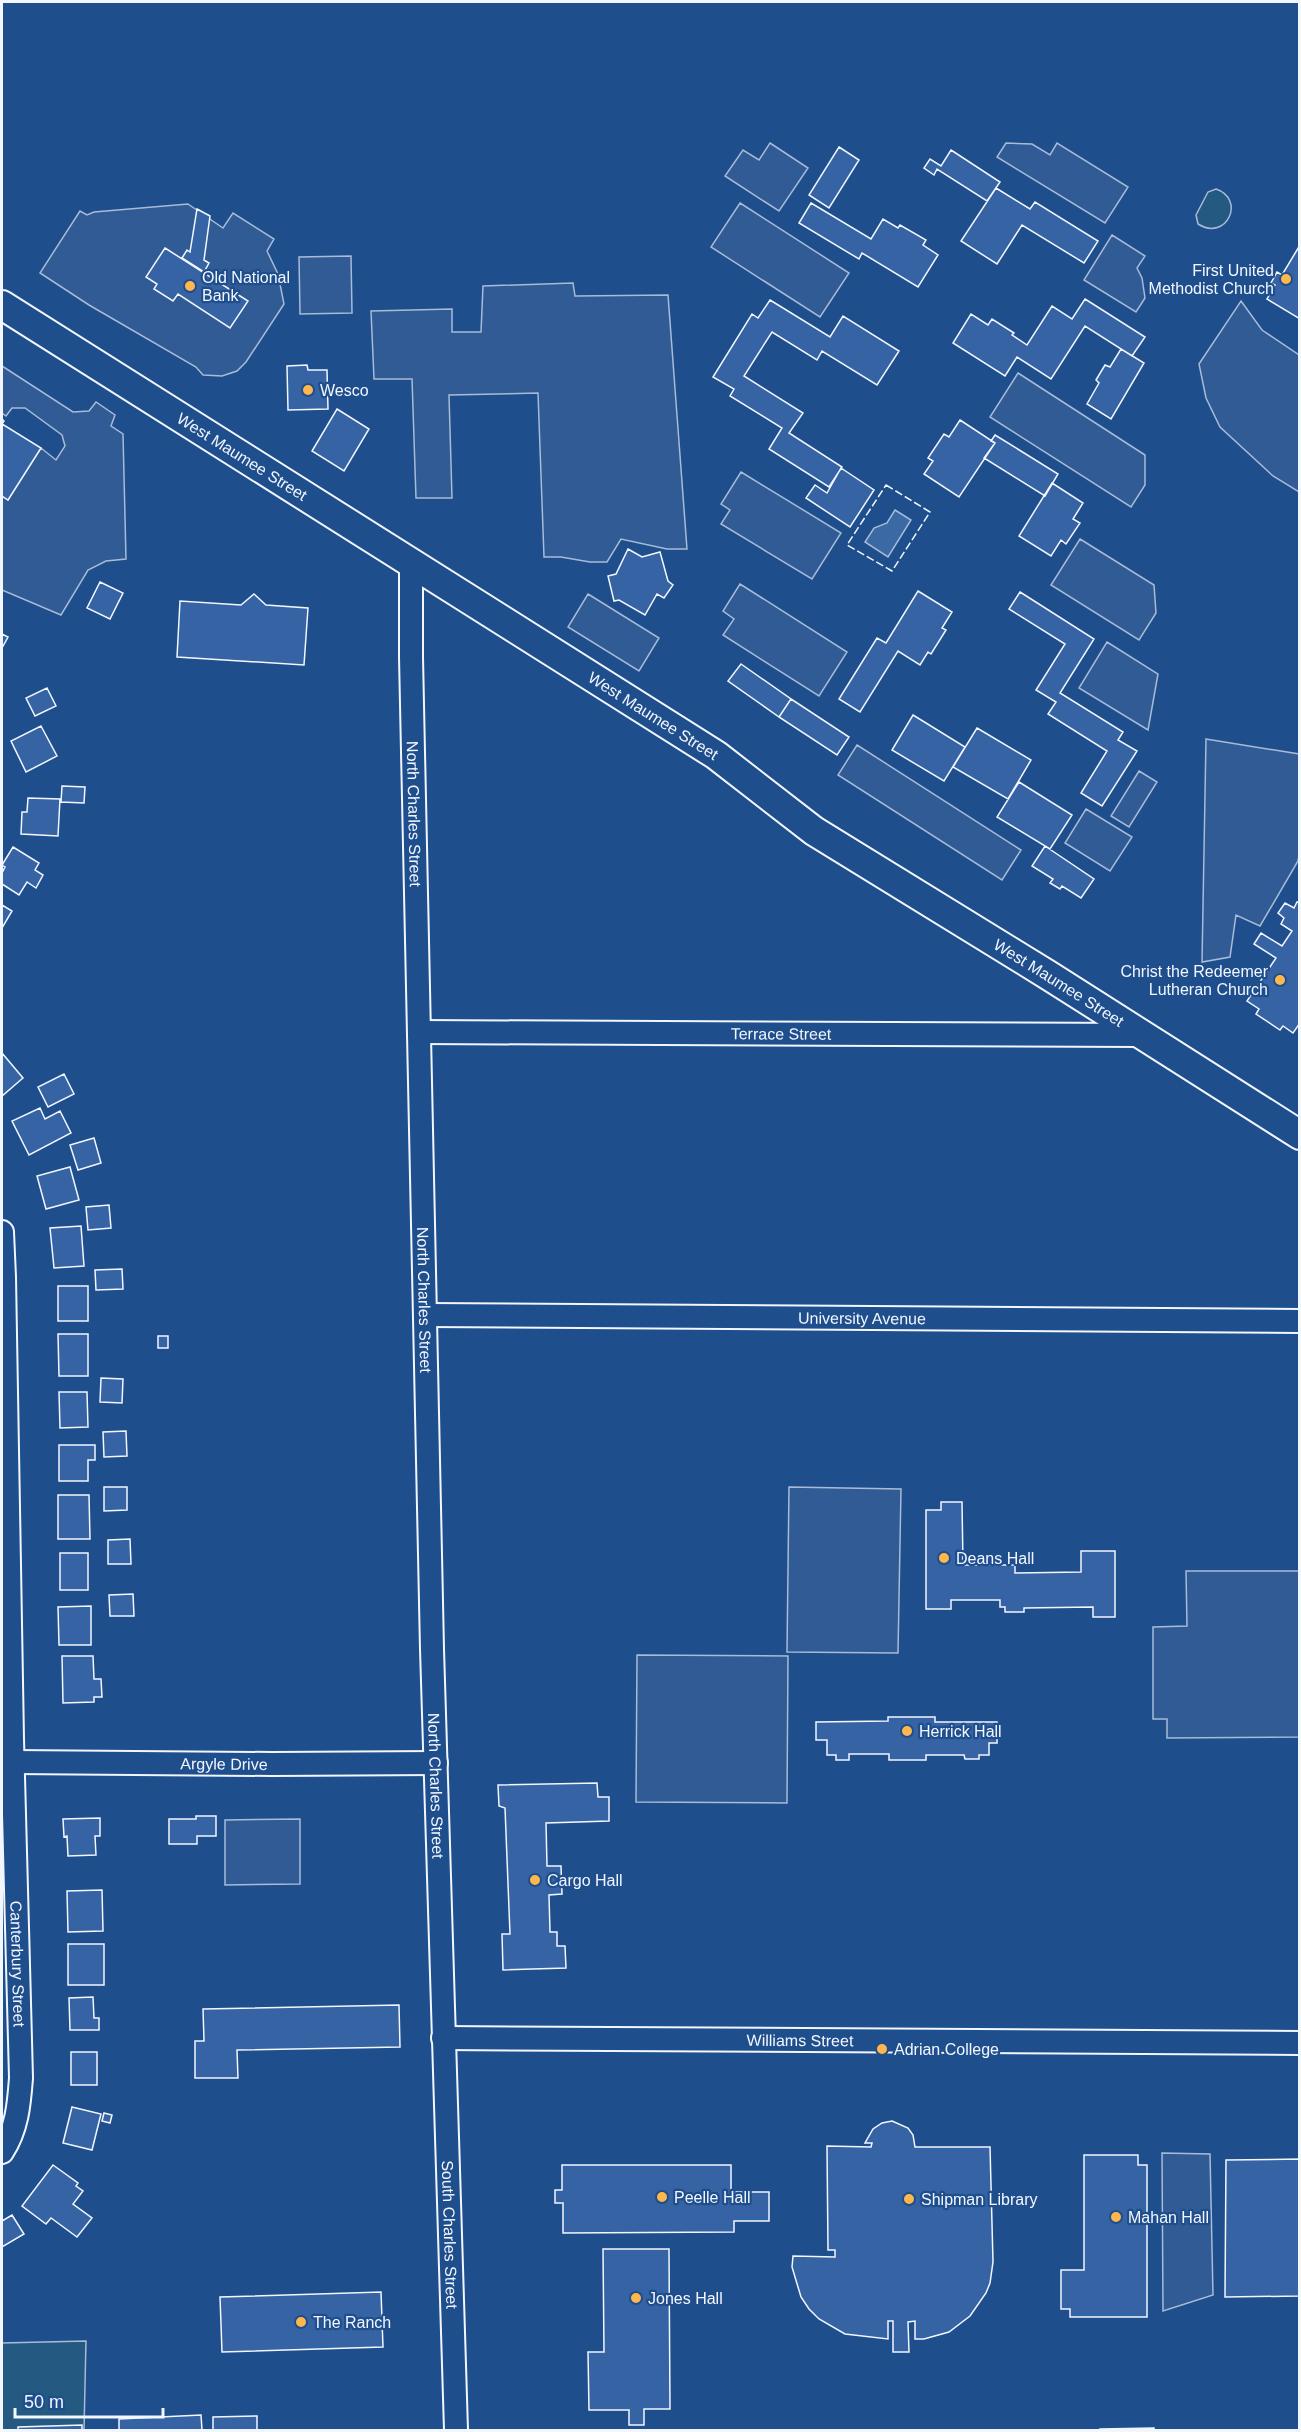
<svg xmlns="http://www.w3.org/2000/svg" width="1301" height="2432" font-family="Helvetica,sans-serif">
<rect width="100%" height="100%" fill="#1f4e8c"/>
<path fill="#245a82" stroke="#a8bbd7" stroke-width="1.5" d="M1216,189C1246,199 1227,242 1198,224L1196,215L1208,192Z
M86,2341L84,2430H2V2343Z"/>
<path fill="#305b95" stroke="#a8bbd7" stroke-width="1.5" d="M770,143L808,168L779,211L725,176L743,150L759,160Z
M1006,143L1032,144L1050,155L1057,143L1128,187L1105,223L997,157Z
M740,203L849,273L820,317L711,247Z
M188,204L223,228L233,213L274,239L267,251L278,274L284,304L246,362L237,371L222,376L203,375L196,367L89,305L40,273L80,211L87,215L94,212Z
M1112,235L1145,256L1137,268L1142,278L1145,298L1136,312L1084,280Z
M351,256L352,313L300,314L299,257Z
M573,283L575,296L668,295L687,549H667L621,539L607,562H590L561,557H544L538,393L449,395L452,498H416L412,379H374L371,311L452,309V332H481L483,286Z
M1241,301L1262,330L1299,355V492L1273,476L1220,427L1206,398L1199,364Z
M2,366L73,412L89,411L96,402L115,415L111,426L123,434L126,559L106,561L88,570L61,615L2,590V496L8,500L41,448L56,460L65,446L62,435L25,408H12L6,416L2,413Z
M1018,373L1145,455V485L1131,507L990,417Z
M741,472L841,533L812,579L721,524L730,510L721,504Z
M1080,539L1154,585L1156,613L1139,640L1051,585Z
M740,584L847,652L819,696L723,635L734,619L723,611Z
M588,594L659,638L639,671L568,627Z
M1107,642L1158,674L1148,730L1079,688Z
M1206,739L1299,754L1300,849L1298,861L1260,926L1236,915L1230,957L1202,962Z
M857,745L1021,850L1002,880L838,775Z
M1139,771L1157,782L1129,827L1111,816Z
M1086,809L1132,837L1110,871L1065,843Z
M789,1487L901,1489L898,1653L787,1652Z
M1186,1571H1299V1737L1167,1738V1719H1153V1627L1187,1626Z
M637,1655L788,1656L787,1803L636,1802Z
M300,1819V1884L225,1885V1820Z
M1162,2153L1210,2154L1213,2295L1163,2311Z"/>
<path fill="#3b69a3" stroke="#a8bbd7" stroke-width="1.5" d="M895,510L911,520L888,557L865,542L874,528L887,523Z"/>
<path fill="#3563a3" stroke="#f2f6ff" stroke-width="1.5" d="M839,147L859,160L829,208L809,195Z
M951,150L1000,182L987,201L937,169L934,175L924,168L930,159L941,166Z
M996,188L1030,209L1035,202L1098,241L1084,263L1022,225L997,264L961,241Z
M811,203L871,239L883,219L898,228L900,225L926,240L923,245L938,255L918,287L862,253L859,259L799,223Z
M197,209L210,216L204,260L209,263L204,272L182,258L187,250L190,252Z
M1300,245V319L1267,299L1275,285L1271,283L1277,272L1282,275Z
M165,248L248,301L230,328L178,294L173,301L154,289L157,284L146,277Z
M1085,299L1145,337L1132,356L1085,326L1051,379L1017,357L1005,376L953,343L971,314L988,325L992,319L1014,333L1012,335L1027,345L1052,306L1072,319Z
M770,300L830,337L843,316L899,351L877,385L822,351L817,360L772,332L744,376L803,413L789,433L842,467L829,487L769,449L782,428L730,396L734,389L713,377L752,314L758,318Z
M1121,349L1144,363L1111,419L1087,404L1099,383L1096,380L1105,365L1110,367Z
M307,365L308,370H327L328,409L288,410L287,366Z
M337,409L369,429L344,471L312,451Z
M2,419L4,421L2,424L41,448L8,500L2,496Z
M960,420L995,443L959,497L924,474L933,461L928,458L944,434L949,437Z
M995,435L1058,474L1045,496L984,458L995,443L991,441Z
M841,468L874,490L850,527L806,498L815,485L827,493Z
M1052,483L1083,503L1073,519L1080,523L1066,544L1061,540L1051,556L1019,536Z
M628,549L642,557L660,552L668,581L673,585L664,598L657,594L645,615L619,600L614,601L608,576L616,574Z
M100,582L123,593L110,619L87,608Z
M918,591L952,612L942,628L946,630L931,654L928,652L920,665L898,651L860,712L839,699L877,638L886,643Z
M1020,592L1094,639L1060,693L1123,732L1118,740L1137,751L1102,806L1081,793L1107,751L1048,714L1056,702L1036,690L1065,644L1009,609Z
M254,594L266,605L308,608L304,665L177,657L180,601L241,605Z
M2,634L8,637L2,648Z
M741,664L791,699L779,717L728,681Z
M47,688L56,706L35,716L26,698Z
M791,699L849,737L837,755L779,717Z
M913,715L965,747L944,781L892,750Z
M41,726L57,756L26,772L11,741Z
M977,728L1031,760L1008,799L953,767Z
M1019,782L1072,815L1050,849L997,817Z
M62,786L85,787L84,803L61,802Z
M28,798L60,799L58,836L21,834L22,812H27Z
M1045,846L1094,879L1081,898L1062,886L1060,889L1050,883L1053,879L1032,866Z
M13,847L39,863L35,870L43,875L36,888L27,882L19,895L2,884V873L5,867L2,865Z
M1297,902L1300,903V1023L1293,1033L1283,1026L1280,1030L1256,1014L1259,1009L1247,1001L1276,958L1254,944L1261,933L1282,946L1292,931L1281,924L1284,918L1278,913L1285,903L1294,908Z
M2,905L12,911L2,928Z
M2,1053L23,1078L2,1096Z
M64,1074L74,1094L48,1107L38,1087Z
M40,1108L45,1119L60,1111L71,1133L29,1155L12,1121Z
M94,1138L101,1163L78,1170L70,1145Z
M70,1167L79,1200L46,1209L37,1176Z
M109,1205L111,1228L88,1230L86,1207Z
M81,1226L84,1266L54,1268L50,1228Z
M122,1269L123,1289L96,1290L95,1270Z
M58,1286H88V1321H58Z
M58,1334H88V1376H59Z
M158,1336H168V1348H158Z
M101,1378L123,1379L122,1403L100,1402Z
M59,1392H87L88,1427L60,1428Z
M126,1431L127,1456L104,1457L103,1432Z
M59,1445H95V1460H88V1481H59Z
M104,1487H127V1510L104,1511Z
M58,1495H89L90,1539H58Z
M941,1502H962L963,1565H1015V1573L1081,1572V1551H1115V1617H1093V1607L1024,1608V1612H1005V1607H1000V1600H951V1609H926V1510H941Z
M130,1539L131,1564H108V1540Z
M60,1553H88V1590H60Z
M133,1594L134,1616H110L109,1595Z
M91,1606V1645H59L58,1607Z
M62,1656H93L94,1679H101L102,1697H94V1702L63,1703Z
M888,1717H935V1722H997V1743H989V1755H979V1759H965L964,1755H926V1760H889V1754H849V1760H836V1755H827V1740H816V1722L888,1721Z
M597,1783L598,1797H609V1821L546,1823L547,1866H561L562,1894L549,1895L550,1932H557V1946H565L566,1968L503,1970L502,1934H510L505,1808L499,1806L498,1785Z
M196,1816H216V1836H197V1844H169V1819H196Z
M100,1818V1836H95L96,1855L68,1856L67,1836L64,1837L63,1819Z
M102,1890L103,1931L68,1932L67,1891Z
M68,1944H104V1985H68Z
M93,1997L94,2018H99V2030H70L69,1998Z
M399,2005L400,2047L237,2050L238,2078H195V2041H204L203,2009Z
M71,2052H97V2085H71Z
M72,2107L101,2114L92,2150L63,2143Z
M104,2113L112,2115L110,2123L102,2121Z
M892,2121L908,2128L913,2135L915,2147H990L993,2262L990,2283L986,2293L970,2316L949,2332L924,2339H915V2321L908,2322L909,2352H893V2321H888V2339L845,2334L819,2319L809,2309L801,2297L792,2267L793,2256L835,2257V2250H828L827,2146L871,2147L872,2143H865L873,2129L882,2123Z
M1084,2155H1138V2165H1147V2317H1070V2309H1061V2270H1084Z
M1300,2159V2296L1225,2297L1226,2160Z
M53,2165L78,2183L76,2186L83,2191L73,2204L92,2218L77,2237L51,2218L46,2224L22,2206Z
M562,2165H731V2192H769V2221H734V2232L563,2233V2203H555V2190H562Z
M12,2215L24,2234L2,2247V2221Z
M603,2249H669L670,2409H644V2425H629V2410H589L588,2352H604Z
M381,2292L383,2347L222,2352L220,2297Z
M201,2415L202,2430H119V2419Z
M257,2416V2430H213V2417Z
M82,2425V2430H18V2427Z
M1154,2428V2430H1100V2429Z"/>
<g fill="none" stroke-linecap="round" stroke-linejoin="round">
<g stroke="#f2f6ff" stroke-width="26">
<g id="minor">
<path id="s1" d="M411,564V657L432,1649L456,2430"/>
<path id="s2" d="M419,1032L1143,1035"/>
<path id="s3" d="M2,1232L4,1277L12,1739L21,2078C19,2105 17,2129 2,2152"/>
<path id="s4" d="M426,1315L1300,1321"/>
<path id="s5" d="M12,1762L272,1764L436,1763"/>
<path id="s6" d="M443,2038L1300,2043"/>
</g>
</g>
<g stroke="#f2f6ff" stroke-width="32">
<g id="major">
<path id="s7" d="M2,305L716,755L814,831L1048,975L1300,1135"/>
</g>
</g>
<use href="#minor" stroke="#1f4e8c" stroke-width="22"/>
<use href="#major" stroke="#1f4e8c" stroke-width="28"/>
<path stroke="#f2f6ff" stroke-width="1.5" stroke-dasharray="8 3" stroke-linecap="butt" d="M886,485L930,512L892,571L847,545Z"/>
</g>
<g fill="#ffb74d" stroke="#1f4e8c" stroke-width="2">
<circle cx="1286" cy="279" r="6"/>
<circle cx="190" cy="286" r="6"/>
<circle cx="308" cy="390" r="6"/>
<circle cx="1280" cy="980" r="6"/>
<circle cx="944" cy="1558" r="6"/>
<circle cx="907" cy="1731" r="6"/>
<circle cx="535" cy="1880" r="6"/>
<circle cx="882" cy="2049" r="6"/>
<circle cx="662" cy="2197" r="6"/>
<circle cx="909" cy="2199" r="6"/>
<circle cx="1116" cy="2217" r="6"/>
<circle cx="636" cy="2298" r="6"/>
<circle cx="301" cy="2322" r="6"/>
</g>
<g text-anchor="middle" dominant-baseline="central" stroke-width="4.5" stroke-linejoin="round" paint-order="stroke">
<g font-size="16" fill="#f2f6ff" stroke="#1f4e8c" text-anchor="start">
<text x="1274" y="270" text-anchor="end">First United<tspan x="1274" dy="18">Methodist Church</tspan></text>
<text x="202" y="277">Old National<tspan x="202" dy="18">Bank</tspan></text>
<text x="320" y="390">Wesco</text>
<text x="1268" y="971" text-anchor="end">Christ the Redeemer<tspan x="1268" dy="18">Lutheran Church</tspan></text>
<text x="956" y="1558">Deans Hall</text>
<text x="919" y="1731">Herrick Hall</text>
<text x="547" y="1880">Cargo Hall</text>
<text x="894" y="2049">Adrian College</text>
<text x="674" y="2197">Peelle Hall</text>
<text x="921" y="2199">Shipman Library</text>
<text x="1128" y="2217">Mahan Hall</text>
<text x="648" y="2298">Jones Hall</text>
<text x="313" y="2322">The Ranch</text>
</g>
<g font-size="16" fill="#f2f6ff" stroke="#1f4e8c">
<text stroke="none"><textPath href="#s7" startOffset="284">West Maumee Street</textPath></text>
<text stroke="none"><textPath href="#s7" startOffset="770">West Maumee Street</textPath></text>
<text stroke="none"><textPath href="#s1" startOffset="250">North Charles Street</textPath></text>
<text stroke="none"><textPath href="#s7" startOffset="1256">West Maumee Street</textPath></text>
<text stroke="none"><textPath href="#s2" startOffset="362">Terrace Street</textPath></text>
<text stroke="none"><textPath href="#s1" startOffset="736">North Charles Street</textPath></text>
<text stroke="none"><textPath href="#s4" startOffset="436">University Avenue</textPath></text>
<text stroke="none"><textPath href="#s5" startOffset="212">Argyle Drive</textPath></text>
<text stroke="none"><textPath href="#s1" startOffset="1222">North Charles Street</textPath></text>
<text stroke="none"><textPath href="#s3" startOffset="732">Canterbury Street</textPath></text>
<text stroke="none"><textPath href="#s6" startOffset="357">Williams Street</textPath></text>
<text stroke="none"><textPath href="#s1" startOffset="1671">South Charles Street</textPath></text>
</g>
</g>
<rect width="1301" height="2432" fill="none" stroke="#f2f6ff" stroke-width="6"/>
<path d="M15 2408v9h148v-9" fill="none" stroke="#f2f6ff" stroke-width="3"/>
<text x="24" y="2408" font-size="18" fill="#f2f6ff" stroke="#1f4e8c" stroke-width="4.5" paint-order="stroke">50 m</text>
</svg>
